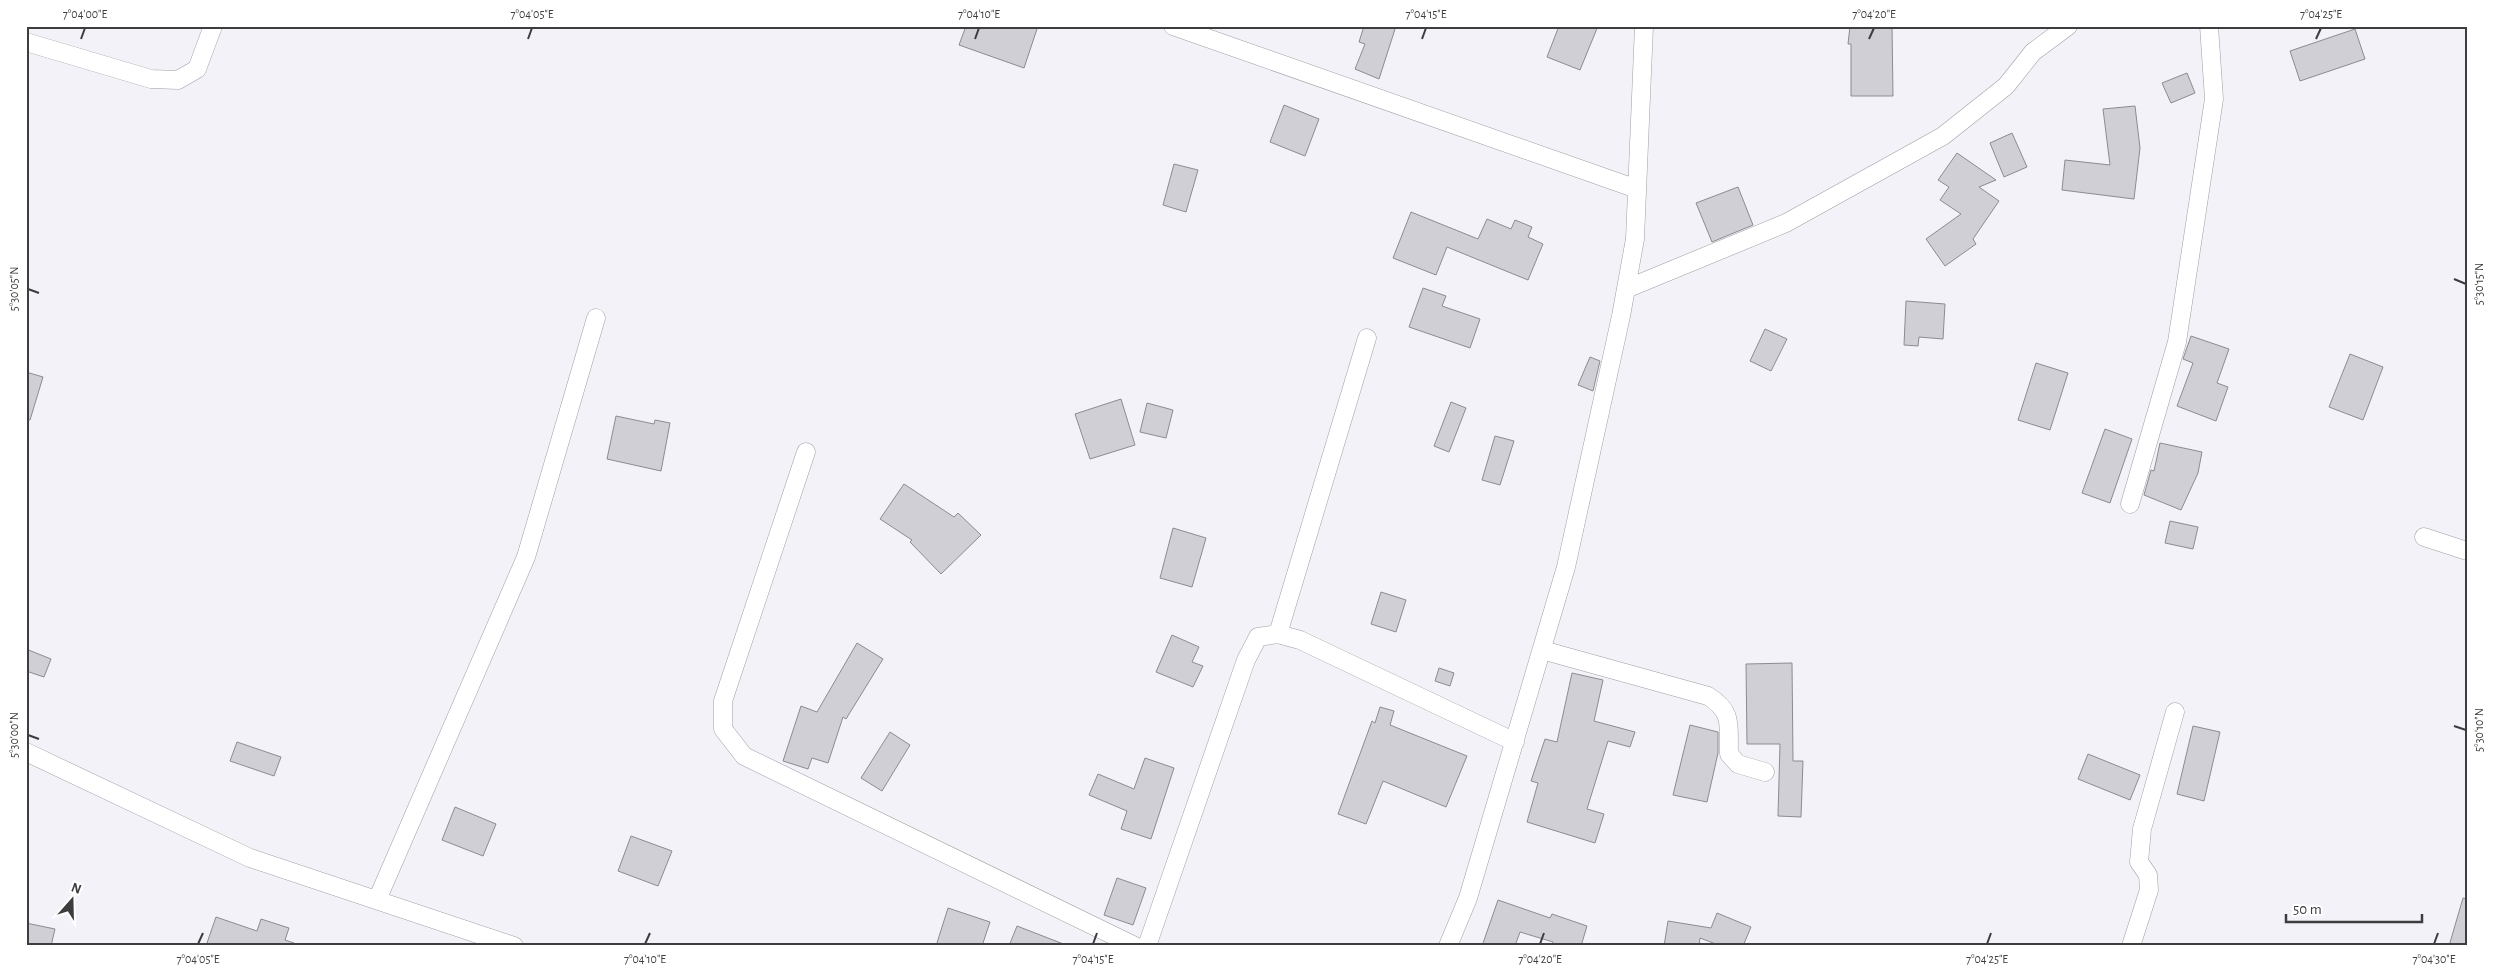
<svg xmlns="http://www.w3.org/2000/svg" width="2493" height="972" font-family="'Alegreya Sans',sans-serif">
<rect width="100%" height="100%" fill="#f3f2f8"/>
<path fill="#d0cfd5" stroke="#8c8b91" d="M966,26H1038L1024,68L959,45Z
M1364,26H1396L1379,79L1355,69L1365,44L1359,42Z
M1559,26H1598L1580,70L1547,57Z
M1850,26H1892L1893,96H1851V44H1848Z
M2355,29L2365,59L2300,81L2290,51Z
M2187,73L2195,93L2171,103L2162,83Z
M1284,105L1319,119L1305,156L1270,142Z
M2135,106L2140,148L2134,199L2062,190L2065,160L2110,165L2103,109Z
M2012,133L2027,167L2004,177L1990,143Z
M1957,153L1996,180L1979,187L1999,201L1973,239L1976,244L1945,266L1926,239L1961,214L1940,200L1949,187L1938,180Z
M1174,164L1198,170L1186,212L1163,205Z
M1738,187L1753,225L1712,242L1696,203Z
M1411,212L1478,239L1487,219L1511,229L1515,220L1532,227L1528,237L1543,244L1528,280L1447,247L1436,275L1393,258Z
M1423,288L1446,296L1442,306L1480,319L1470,348L1409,327Z
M1906,301L1945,304L1943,339L1919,337L1918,346L1904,345Z
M1765,329L1787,339L1771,371L1750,361Z
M2191,336L2229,349L2217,383L2228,387L2216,421L2177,406L2193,363L2183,359Z
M2350,354L2383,367L2363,420L2329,407Z
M1590,357L1600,361L1593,391L1578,385Z
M2036,363L2068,373L2050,430L2018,420Z
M26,372L43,377L30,420H26Z
M1121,399L1135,445L1090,459L1075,414Z
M1451,402L1466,408L1449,452L1434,446Z
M1147,403L1173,410L1166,438L1140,432Z
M616,416L654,424L655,420L670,423L661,471L607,459Z
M2105,429L2132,439L2110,503L2082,493Z
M1495,436L1514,441L1500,485L1482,480Z
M2160,443L2202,452L2198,473L2181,510L2144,495L2151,470L2154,471Z
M904,484L954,517L958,513L981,535L941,574L910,542L912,540L880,519Z
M2170,521L2198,527L2193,549L2165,543Z
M1173,528L1206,538L1192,587L1160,578Z
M1381,592L1406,600L1396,632L1371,624Z
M1172,635L1199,647L1192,662L1203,666L1193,687L1156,672Z
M857,643L883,659L846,719L843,717L828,763L812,758L808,769L783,761L801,706L817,712Z
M26,649L51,659L44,677L26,671Z
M1792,663L1793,761H1803L1801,817L1778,816L1780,744H1747L1746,664Z
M1439,668L1454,673L1450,686L1435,681Z
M1572,673L1603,680L1594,721L1635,732L1630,747L1608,741L1587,809L1604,814L1595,843L1527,822L1538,783L1531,781L1545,739L1557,742Z
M1380,707L1394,711L1390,725L1467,756L1446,807L1383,781L1366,824L1338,814L1372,721L1375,723Z
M1690,725L1718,732V753L1707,802L1673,795Z
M2193,726L2220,732L2204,801L2177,794Z
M890,732L910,745L882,791L861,778Z
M237,742L281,757L274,776L230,761Z
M2088,754L2140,775L2130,800L2078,779Z
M1145,758L1174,768L1151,839L1121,829L1127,811L1089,795L1098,774L1134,789Z
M455,807L496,824L483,856L442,840Z
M631,836L672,851L658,886L618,871Z
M1117,878L1146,888L1133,925L1104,915Z
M2463,898L2467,899V946H2449Z
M1498,900L1550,918L1552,914L1587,926L1581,946H1552L1553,942L1520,932L1515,946H1482Z
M948,908L990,922L982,946H936Z
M1717,913L1751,927L1743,946H1721L1700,938L1699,946H1664L1668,921L1711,928Z
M216,917L257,931L261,919L289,928L285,940L294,943V946H216L207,943Z
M26,923L55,929L51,946H26Z
M1017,926L1066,945L1065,946H1009Z"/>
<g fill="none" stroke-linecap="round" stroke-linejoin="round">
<g stroke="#9f9fa4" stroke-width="19">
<path id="street" d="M1173,26L1637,189
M26,42L151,79L178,80L197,69L213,26
M1626,289L1786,223L1943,136L2006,86L2033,52L2068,26
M806,452L723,701V729L744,756L1135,946
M2130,504L2177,342L2214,99L2209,26
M2424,537L2467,551
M1278,634L1367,338
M1542,650L1708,696C1734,712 1728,726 1729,754L1738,764L1765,772
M26,752L250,858L514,946
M377,900L526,557L596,318
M1147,946L1246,660L1258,637L1278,634L1300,640L1515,742
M1448,946L1468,898L1566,567L1621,316L1635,239L1644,26
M2131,946L2149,890L2148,875L2139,862L2142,829L2175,712"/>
</g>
<use href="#street" stroke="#fff" stroke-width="18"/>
</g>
<path fill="none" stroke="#3d3d3f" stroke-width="2" d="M81,39L85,28M528,39L532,28M975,39L979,28M1422,39L1426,28M1869,39L1874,28M2316,39L2321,28M2454,279L2466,284M28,289L39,293M2454,726L2466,730M28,735L39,739M198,944L203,933M645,944L650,933M1093,944L1097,933M1540,944L1544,933M1987,944L1991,933M2434,944L2438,933"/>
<rect width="2493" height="972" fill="none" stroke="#ffffff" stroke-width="55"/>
<g transform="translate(72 900) rotate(20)" stroke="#ffffff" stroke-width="4" paint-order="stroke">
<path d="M0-4L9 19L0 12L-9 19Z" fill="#3d3d3f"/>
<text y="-8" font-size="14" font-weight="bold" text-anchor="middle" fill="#3d3d3f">N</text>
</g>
<path d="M2286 914v8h136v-8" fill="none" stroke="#3d3d3f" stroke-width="2.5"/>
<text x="2293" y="914" font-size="15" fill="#3d3d3f" stroke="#ffffff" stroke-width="4" paint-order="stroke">50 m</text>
<rect x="28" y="28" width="2438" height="916" fill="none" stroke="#3d3d3f" stroke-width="2"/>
<g font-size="12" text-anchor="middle" fill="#3d3d3f">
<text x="85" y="18">7°04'00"E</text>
<text x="532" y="18">7°04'05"E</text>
<text x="979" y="18">7°04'10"E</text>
<text x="1426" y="18">7°04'15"E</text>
<text x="1874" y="18">7°04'20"E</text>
<text x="2321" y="18">7°04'25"E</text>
<text transform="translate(2479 284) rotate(-90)" y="4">5°30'15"N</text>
<text transform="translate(14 289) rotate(-90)" y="4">5°30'05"N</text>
<text transform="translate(2479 730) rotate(-90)" y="4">5°30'10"N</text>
<text transform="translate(14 735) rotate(-90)" y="4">5°30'00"N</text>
<text x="198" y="963">7°04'05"E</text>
<text x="645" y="963">7°04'10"E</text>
<text x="1093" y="963">7°04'15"E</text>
<text x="1540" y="963">7°04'20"E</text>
<text x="1987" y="963">7°04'25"E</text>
<text x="2434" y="963">7°04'30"E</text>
</g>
</svg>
